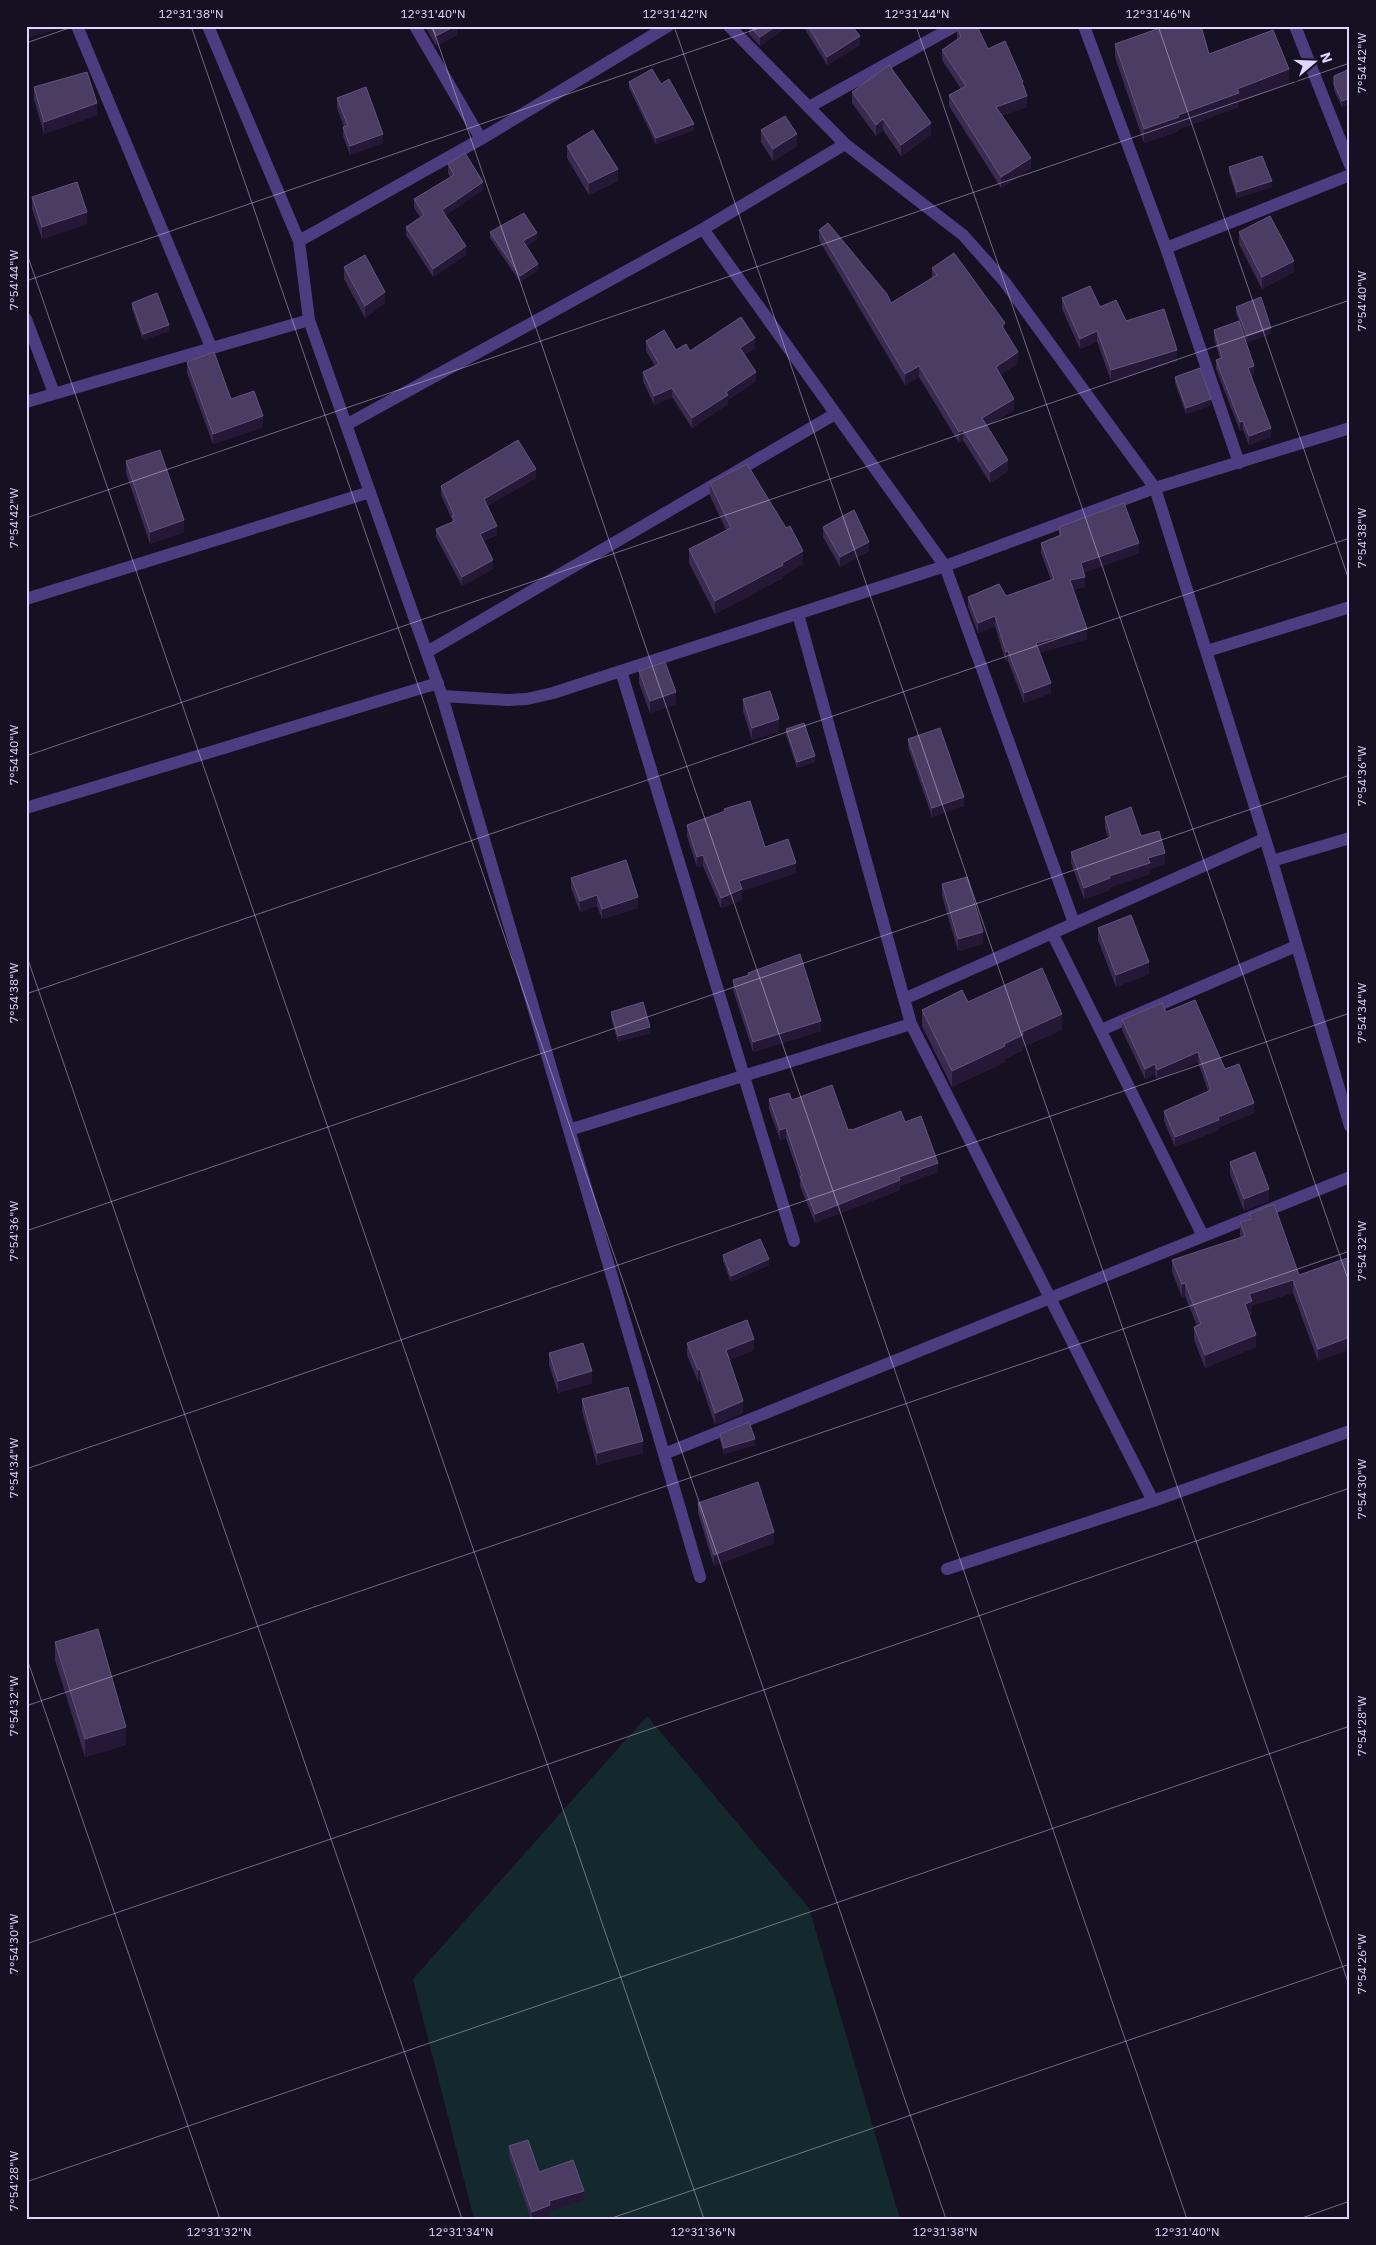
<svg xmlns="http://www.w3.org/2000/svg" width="1376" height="2245" font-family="'IBM Plex Sans',sans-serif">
<rect width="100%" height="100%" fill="#171023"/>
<path fill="#13292d" d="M647,1716L809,1908L900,2219H474L413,1979Z"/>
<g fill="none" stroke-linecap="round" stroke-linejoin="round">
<path stroke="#4d3d80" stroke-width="12" d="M77,26L211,347
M208,26L299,241L309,320L442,696L700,1577
M415,26L481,139
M729,26L845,144L963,235L1004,281L1155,488L1272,861L1350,1126
M1084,26L1166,248L1239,463
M1295,26L1350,165
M809,107L955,26
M703,229L945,566L1074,923
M299,241L481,139L668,26
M1166,248L1350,175
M26,319L54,393
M26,402L309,320
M346,425L703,229L845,144
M26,599L370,492
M798,614L911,1024L1153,1501
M1207,651L1350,607
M427,652L835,414
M621,671L794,1241
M442,696L508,700L527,699L553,693L945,566L1155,488L1350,428
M26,808L438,683
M1272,861L1350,838
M1052,933L1203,1236
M904,999L1264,839
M1101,1030L1296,946
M569,1130L911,1024
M664,1454L1350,1177
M947,1569L1153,1501L1350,1431"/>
</g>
<path fill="#392a50" d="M425,26H457V35L436,46Z
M749,26H789L760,46L749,34Z
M803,26H852L860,45L827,65Z
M1153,26H1201L1209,54L1289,83L1239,102V107L1179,129V131L1144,143L1115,57V44L1155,30Z
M957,28L988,49L1023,87L1027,107L1002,115L1031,168L1001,188L949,106V95L961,89L942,60V50L957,39Z
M1350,69V104L1342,107L1334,90V76Z
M629,82L661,84L694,130L656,144L629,88Z
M34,87L97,115L44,134L34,99Z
M852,92L931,135L901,156L883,130L876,136L852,103Z
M337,98L383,143L350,155L343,136V127H344L337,107Z
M761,130L797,146L773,161L761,142Z
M567,146L618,181L589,195L567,158Z
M448,164L483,190L446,215L466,255L433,277L406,235V227L420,217L414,208V199L450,177L448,173Z
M1229,167L1272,187L1237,198L1229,173Z
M32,197L87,224L42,239L32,209Z
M819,230L891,303L932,278V268L1005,332L1018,363L1000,375L1014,410L987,426L1008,471L990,483L963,440L959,443L919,377L905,385L819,240Z
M490,232L537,239L526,246L538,270L520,282L490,238Z
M1239,232L1294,272L1262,289L1239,244Z
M344,267L385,303L365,318L344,279Z
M1062,298L1100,307L1126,321L1177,361L1111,381L1097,341L1080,349L1062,309Z
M132,303L169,331L143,340L132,309Z
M1236,307L1271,334L1247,342L1236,313Z
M1214,330L1254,375L1251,376L1271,437L1249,445L1243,430L1240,431L1216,369V360L1220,359L1214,339Z
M646,341L676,350L690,351L755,348L745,354L756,381L728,400V404L692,428L672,397L654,405L643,381V372L655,366L646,351Z
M187,362L231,399L263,427L213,444L187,373Z
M1175,377L1211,405L1186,414L1175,383Z
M126,461L184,532L150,544L126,473Z
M536,478L487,506L497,535L484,541L493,569L462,586L436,537V529L452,522V519L441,495V486Z
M710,483L803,564L783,576V578L715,614L689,563V549L726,530L710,496Z
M823,527L869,551L840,567L823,537Z
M1059,527L1139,553L1083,573L1085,587L1073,590L1087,639L1039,653L1051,693L1024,703L1008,661L1006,662L995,626L978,633L968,607V597L1006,596L1051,580L1041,553V543L1059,536Z
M639,671L676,704L650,713L639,683Z
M743,699L779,731L752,740L743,711Z
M786,729L815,762L797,768L786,735Z
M908,739L964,806L932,817L908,747Z
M724,809L765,847L796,873L742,891V900L721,908L703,866L697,867L687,836V825L724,812Z
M1105,817L1141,836L1165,864L1150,869V874L1110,887V890L1084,899L1071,863V852L1108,838L1105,828Z
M571,878L638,908L602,919L597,906L580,912L571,888Z
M942,884L983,944L958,951L942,896Z
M1098,928L1149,974L1116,987L1098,940Z
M748,973L821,1031L753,1052L733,990V980L748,975Z
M968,1002L1062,1030L1023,1047V1050L1005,1059V1062L952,1087L922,1026V1010Z
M611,1012L650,1033L618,1042L611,1018Z
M1166,1012L1225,1069L1254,1113L1219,1127V1130L1175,1147L1164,1121V1111L1208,1091L1198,1062L1157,1080L1155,1074L1145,1079L1122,1030V1020Z
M769,1099L792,1100L848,1130H852L905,1122L938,1172L900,1186V1190L815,1223L800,1186V1180L786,1138L780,1140L769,1109Z
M1230,1162L1269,1201L1244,1211L1230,1174Z
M1249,1214L1299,1275L1350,1257L1318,1361L1293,1293L1252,1305V1314L1249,1315L1256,1347L1205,1368L1194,1340V1327L1197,1326L1185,1296L1182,1297L1172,1272V1260L1241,1238L1240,1235V1222L1249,1219Z
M723,1255L769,1265L731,1282L723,1261Z
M687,1343L754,1350L729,1360L743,1413L715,1425L700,1380L698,1382L687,1355Z
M549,1353L592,1383L558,1393L549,1365Z
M582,1399L643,1453L597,1465L582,1411Z
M720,1434L755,1445L724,1454L720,1440Z
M698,1503L774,1543L714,1566L698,1513Z
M55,1642L126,1745L85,1757L55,1660Z
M509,2146L539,2172L584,2201L550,2211V2216L542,2219H531L509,2156Z"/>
<path fill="#241836" d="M37,26H63V28L26,38V29Z
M455,26H457V35L436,46V36Z
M776,26H789L760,46V37Z
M860,36V45L827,65V57Z
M1289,69V83L1239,102V107L1179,129V131L1144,143V129L1178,115L1237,89Z
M1027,96V107L996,117V107Z
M1350,98V104L1342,107V101Z
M97,103V115L44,134V122Z
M883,119V130L876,136V125Z
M931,123V135L901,156V145Z
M694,124V130L656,144V138Z
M383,134V143L350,155V146Z
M797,134V146L773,161V149Z
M1031,158V168L1001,188V177Z
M618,169V181L589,195V183Z
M1272,181V187L1237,198V192Z
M483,182V190L442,218V210Z
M87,212V224L42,239V227Z
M537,233V239L523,247V241Z
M466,246V255L433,277V269Z
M1294,261V272L1262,289V277Z
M538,264V270L520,282V276Z
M385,292V303L365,318V306Z
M1005,323V334L1002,326Z
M169,325V331L143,340V334Z
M1271,328V334L1247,342V336Z
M1097,331V341L1080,349V339Z
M755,338V348L740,357V348Z
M1177,350V361L1111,381V370Z
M1018,352V363L996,378V367Z
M919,366V377L905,385V374Z
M1254,366V375L1248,377V368Z
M756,372V381L728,400V404L692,428V418L726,392Z
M672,388V397L654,405V396Z
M1014,399V410L982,428V418Z
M1211,399V405L1186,414V408Z
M263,416V427L213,444V434Z
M1243,421V430L1240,431V422Z
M1271,428V437L1249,445V436Z
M963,430V440L959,443V432Z
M1008,460V471L990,483V472Z
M536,469V478L484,508V499Z
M184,520V532L150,544V532Z
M497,526V535L480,543V534Z
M869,542V551L840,567V557Z
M1139,543V553L1081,574V563Z
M803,551V564L783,576V578L715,614V601Z
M493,560V569L462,586V577Z
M1085,577V587L1070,591V580Z
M995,616V626L978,633V623Z
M1087,629V639L1036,654V643Z
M1008,651V661L1006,662V652Z
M1051,683V693L1024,703V693Z
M676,692V704L650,713V701Z
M779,719V731L752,740V728Z
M815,756V762L797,768V762Z
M964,797V806L932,817V808Z
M1165,853V864L1150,869V874L1110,887V890L1084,899V888L1148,858Z
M703,855V866L697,867V857Z
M796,863V873L742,891V900L721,908V898L739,881Z
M597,895V906L580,912V901Z
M638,897V908L602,919V909Z
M983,932V944L958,951V939Z
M1149,962V974L1116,987V975Z
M1062,1014V1030L1023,1047V1050L1005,1059V1062L952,1087V1071L1004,1044L1022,1032Z
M821,1021V1031L753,1052V1042Z
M650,1027V1033L618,1042V1036Z
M1198,1052V1062L1157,1080V1070Z
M1155,1064V1074L1145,1079V1069Z
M1254,1103V1113L1219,1127V1130L1175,1147V1137L1218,1117Z
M786,1128V1138L780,1140V1130Z
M938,1163V1172L900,1186V1190L815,1223V1214L899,1177Z
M1269,1189V1201L1244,1211V1199Z
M769,1259V1265L731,1282V1276Z
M1293,1280V1293L1252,1305V1314L1245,1316V1304L1249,1294Z
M1185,1283V1296L1182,1297V1284Z
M1256,1335V1347L1205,1368V1355Z
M1350,1337V1350L1318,1361V1349Z
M754,1339V1350L726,1362V1350Z
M700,1369V1380L698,1382V1370Z
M592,1371V1383L558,1393V1381Z
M743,1401V1413L715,1425V1413Z
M755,1439V1445L724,1454V1448Z
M643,1441V1453L597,1465V1453Z
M774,1532V1543L714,1566V1555Z
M126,1727V1745L85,1757V1739Z
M584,2191V2201L550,2211V2216L542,2219H532V2212L549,2201Z"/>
<path fill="#4b3c63" stroke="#62547b" d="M26,26H37L26,29Z
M430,26H455L436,36Z
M749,26H776L760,37Z
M808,26H852L860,36L827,57Z
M960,26H977L988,49L1005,41L1023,82H1022L1027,96L996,107L1031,158L1001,177L949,95L966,86L942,50L961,37L957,28Z
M1159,26H1201L1209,54L1273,30L1289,69L1237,89L1239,93L1178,115L1179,117L1144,129L1115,44L1157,29Z
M889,65L931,123L901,145L883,119L876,125L852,92Z
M652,69L661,84L669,79L694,124L656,138L629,82Z
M1350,69V98L1342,101L1334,84V76Z
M87,72L97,103L44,122L34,87Z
M366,87L383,134L350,146L343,127L348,126L337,98Z
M785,116L797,134L773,149L761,130Z
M593,130L618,169L589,183L567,146Z
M465,153L483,182L442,210L466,246L433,269L406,227L424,215L414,199L454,175L448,164Z
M1262,156L1272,181L1237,192L1229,167Z
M77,182L87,212L42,227L32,197Z
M524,213L537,233L523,241L538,264L520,276L490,232Z
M1270,216L1294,261L1262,277L1239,232Z
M828,223L887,294L891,303L937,275L932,268L954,253L1005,323L1002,326L1018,352L996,367L1014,399L982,418L1008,460L990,472L963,430L959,432L919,366L905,374L819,230Z
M365,255L385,292L365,306L344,267Z
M1090,286L1100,307L1116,300L1126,321L1164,309L1177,350L1111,370L1097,331L1080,339L1062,298Z
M157,293L169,325L143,334L132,303Z
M1261,297L1271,328L1247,336L1236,307Z
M741,317L755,338L740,348L756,372L726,392L728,395L692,418L672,388L654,396L643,372L659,364L646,341L664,330L676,350L686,344L690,351Z
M1239,321L1254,366L1248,368L1271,428L1249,436L1243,421L1240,422L1216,360L1222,358L1214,330Z
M214,352L231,399L254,391L263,416L213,434L187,362Z
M1200,368L1211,399L1186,408L1175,377Z
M518,440L536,469L484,499L497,526L480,534L493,560L462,577L436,529L455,521L452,516L454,515L441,486Z
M160,450L184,520L150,532L126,461Z
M747,464L786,528L790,526L803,551L782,563L783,565L715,601L689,549L731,528L710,483Z
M1124,503L1139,543L1081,563L1085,577L1070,580L1087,629L1036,643L1051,683L1024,693L1008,651L1006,652L995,616L978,623L968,597L999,584L1006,596L1054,579L1041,543L1061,535L1059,527Z
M854,510L869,542L840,557L823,527Z
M665,662L676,692L650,701L639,671Z
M770,691L779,719L752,728L743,699Z
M804,723L815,756L797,762L786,729Z
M940,728L964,797L932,808L908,739Z
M750,801L765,847L788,839L796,863L739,881L742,889L721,898L703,855L697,857L687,825L725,811L724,809Z
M1131,807L1141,836L1159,831L1165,853L1148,858L1150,863L1109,876L1110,878L1084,888L1071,852L1111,837L1105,817Z
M626,860L638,897L602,909L597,895L580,901L571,878Z
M967,877L983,932L958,939L942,884Z
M1131,915L1149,962L1116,975L1098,928Z
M800,954L821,1021L753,1042L733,980L749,975L748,973Z
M1042,968L1062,1014L1022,1032L1023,1035L1004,1044L1005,1046L952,1071L922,1010L962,990L968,1002Z
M1195,1000L1225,1069L1239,1064L1254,1103L1218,1117L1219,1120L1175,1137L1164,1111L1211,1090L1198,1052L1157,1070L1155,1064L1145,1069L1122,1020L1162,1003L1166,1012Z
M643,1002L650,1027L618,1036L611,1012Z
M832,1085L848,1130L851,1129L852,1130L901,1111L905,1122L921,1116L938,1163L899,1177L900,1180L815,1214L800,1176H802L786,1128L780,1130L769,1099L789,1093L792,1100Z
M1255,1152L1269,1189L1244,1199L1230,1162Z
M1274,1204L1299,1275L1350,1257V1337L1318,1349L1293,1280L1249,1294L1252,1301L1245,1304L1256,1335L1205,1355L1194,1327L1201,1324L1185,1283L1182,1284L1172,1260L1245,1236L1240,1222L1251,1219L1249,1214Z
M760,1239L769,1259L731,1276L723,1255Z
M747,1320L754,1339L726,1350L743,1401L715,1413L700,1369L698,1370L687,1343Z
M583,1343L592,1371L558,1381L549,1353Z
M628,1387L643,1441L597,1453L582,1399Z
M749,1422L755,1439L724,1448L720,1434Z
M758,1482L774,1532L714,1555L698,1503Z
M98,1629L126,1727L85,1739L55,1642Z
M528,2140L539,2172L573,2160L584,2191L549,2201L550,2205L532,2212L509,2146Z"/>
<path fill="none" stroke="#e1d4fd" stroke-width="1" stroke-opacity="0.45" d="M191,26L946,2219M432,26L1187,2219M674,26L1350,1988M916,26L1350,1285M1158,26L1350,583M26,43L75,26M26,251L704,2219M26,281L765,26M26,518L1350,63M26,756L1350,300M26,954L462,2219M26,994L1350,538M26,1231L1350,775M26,1469L1350,1013M26,1656L220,2219M26,1706L1350,1251M26,1944L1350,1488M26,2182L1350,1726M609,2219L1350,1964M1299,2219L1350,2201"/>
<rect width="1376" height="2245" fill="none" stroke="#171023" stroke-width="55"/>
<g transform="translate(1314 62) rotate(71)" stroke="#171023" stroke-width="4" paint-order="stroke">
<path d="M0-4L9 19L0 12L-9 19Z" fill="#e1d4fd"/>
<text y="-8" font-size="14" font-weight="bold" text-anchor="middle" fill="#e1d4fd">N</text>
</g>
<rect x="28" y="28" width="1320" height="2190" fill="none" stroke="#e1d4fd" stroke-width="2"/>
<g font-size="12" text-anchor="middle" fill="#e1d4fd">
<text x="191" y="18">12°31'38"N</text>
<text x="433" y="18">12°31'40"N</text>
<text x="675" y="18">12°31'42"N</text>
<text x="917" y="18">12°31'44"N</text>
<text x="1158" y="18">12°31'46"N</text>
<text transform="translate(1362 63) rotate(-90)" y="4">7°54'42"W</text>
<text transform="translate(14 280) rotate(-90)" y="4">7°54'44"W</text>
<text transform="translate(1362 301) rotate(-90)" y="4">7°54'40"W</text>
<text transform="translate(14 518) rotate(-90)" y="4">7°54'42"W</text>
<text transform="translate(1362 538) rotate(-90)" y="4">7°54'38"W</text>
<text transform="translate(14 755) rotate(-90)" y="4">7°54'40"W</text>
<text transform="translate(1362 776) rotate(-90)" y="4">7°54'36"W</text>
<text transform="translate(14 993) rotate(-90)" y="4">7°54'38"W</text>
<text transform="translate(1362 1013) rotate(-90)" y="4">7°54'34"W</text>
<text transform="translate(14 1231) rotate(-90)" y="4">7°54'36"W</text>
<text transform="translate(1362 1251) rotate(-90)" y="4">7°54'32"W</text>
<text transform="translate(14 1468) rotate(-90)" y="4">7°54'34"W</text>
<text transform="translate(1362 1489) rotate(-90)" y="4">7°54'30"W</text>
<text transform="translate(14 1706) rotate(-90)" y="4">7°54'32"W</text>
<text transform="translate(1362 1726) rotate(-90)" y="4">7°54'28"W</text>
<text transform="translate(14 1944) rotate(-90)" y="4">7°54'30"W</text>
<text transform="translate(1362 1964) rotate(-90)" y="4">7°54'26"W</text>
<text transform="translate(14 2181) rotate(-90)" y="4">7°54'28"W</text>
<text x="219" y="2236">12°31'32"N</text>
<text x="461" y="2236">12°31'34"N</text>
<text x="703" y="2236">12°31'36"N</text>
<text x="945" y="2236">12°31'38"N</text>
<text x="1187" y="2236">12°31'40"N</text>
</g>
</svg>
